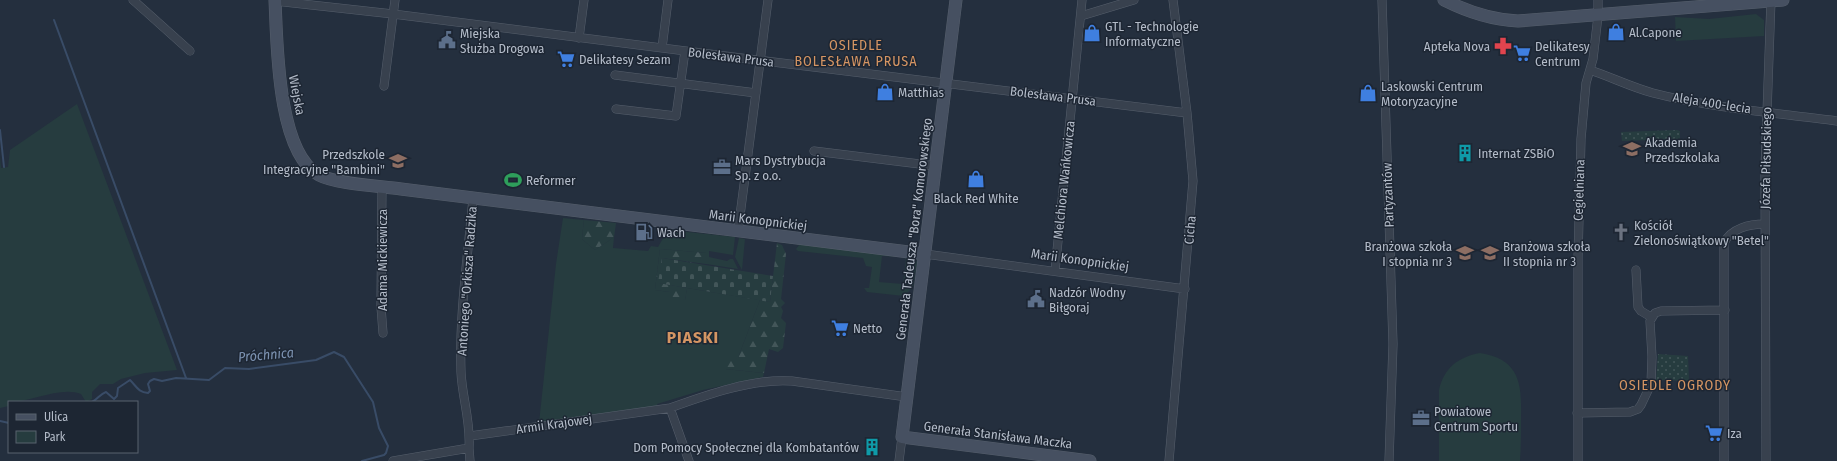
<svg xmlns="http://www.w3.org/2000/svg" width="1837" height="461" font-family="'Fira Sans Condensed',sans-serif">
<defs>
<pattern id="forest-firs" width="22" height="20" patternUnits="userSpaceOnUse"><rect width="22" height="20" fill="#263c3f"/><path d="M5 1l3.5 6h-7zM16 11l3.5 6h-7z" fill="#435659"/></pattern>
<pattern id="cemetery-stones" width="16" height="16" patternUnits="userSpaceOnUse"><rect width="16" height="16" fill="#263c3f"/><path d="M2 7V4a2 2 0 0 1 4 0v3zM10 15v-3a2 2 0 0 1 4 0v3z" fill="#435659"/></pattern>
<pattern id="park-dots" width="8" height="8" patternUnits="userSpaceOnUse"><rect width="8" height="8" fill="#263c3f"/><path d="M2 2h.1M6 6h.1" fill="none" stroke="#435659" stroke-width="1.8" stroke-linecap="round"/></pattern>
</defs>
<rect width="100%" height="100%" fill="#242f3e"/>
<path fill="#263c3f" d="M1756,14L1764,20V36L1676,41L1675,17L1709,19Z
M77,104L177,370L145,373L121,379L113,384H100L92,392V399L86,402L81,394C61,386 32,402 9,402V406L0,408V156L1,168L8,167L10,150Z
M563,218L584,220L582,239L595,250L614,237L613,248L648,251L651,246L658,247L668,230L735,237L733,255L709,251V257L727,261L730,259H733L738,269L706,264V253L660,249L655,290L670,292L685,300L687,288L760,300L738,358L726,369L764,373L763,377L703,390L657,404V406L539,423L556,264Z
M739,238L745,239L742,270L735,257Z
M800,244L902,257L882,256L879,282L903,284L906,259L903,257L912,258L917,262L913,287L904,296L867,292L864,288H869L872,267L866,266L863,258L798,251L796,249Z
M1480,353C1519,359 1522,383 1521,417C1521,432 1521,446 1520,461H1439V390C1444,368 1458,357 1480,353Z"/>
<path fill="url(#forest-firs)" d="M584,220L616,223L614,237L595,250L582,239Z
M777,243L782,245L786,254L781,299L785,303L781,307L783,311L781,318L786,323L783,348L778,352L769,349L764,373L726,369L728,358H738L760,300L770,302Z
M660,249L706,253V264L662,258L659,283L687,288L685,300L673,298L670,292L655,290Z"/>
<path fill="url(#cemetery-stones)" d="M662,258L773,276L770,302L658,283Z"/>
<path fill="url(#park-dots)" d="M1677,130L1680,131V139L1622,141L1621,132Z
M1658,354L1688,356L1689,381L1656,380Z"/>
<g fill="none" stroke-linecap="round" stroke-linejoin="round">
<path stroke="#394c67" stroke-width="2" d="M54,20L186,378
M0,130L4,167
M92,402C98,399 100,394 106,392L114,399L117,396L118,388L130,380C137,387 138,392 148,393L150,391L148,384L150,381L154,379L162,381L176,378L209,380L225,368L249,369L316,360L334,352L344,357L373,402L379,428L388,446L386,453L384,455L362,461
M0,421L9,423"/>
<g stroke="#565f6c" stroke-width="9">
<path id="street" d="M133,0L190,51
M1382,0L1393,344L1389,461
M275,1L393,14L757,60L1187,113
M1081,16L1134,0
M579,38L584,0
M662,48L668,0
M1590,70C1611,77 1631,87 1653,93C1711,108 1777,113 1837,121
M615,75L756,93
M384,86L395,0
M616,109L676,116L685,51
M814,151L936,166
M382,187L381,307L383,333
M738,231L768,0
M925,254L1185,289
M1636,270L1638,307L1641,311L1651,317
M1055,271L1082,0
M670,408C706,395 754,378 792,381L907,397
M1577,413L1630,412L1638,409L1641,405L1651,384L1652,357L1650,321L1655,313L1661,311L1725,310
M470,436L670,408L689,461
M469,448L470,461
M393,461L469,448C471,422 462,397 461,372C459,314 468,256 473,198
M899,461L902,437
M1169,461L1193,181L1187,113L1173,0
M1578,461V259L1581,139L1586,83L1593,59L1598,16V0
M1724,461V243C1731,228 1750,224 1765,224
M1766,461L1765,169L1771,0"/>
</g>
<g stroke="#565f6c" stroke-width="13">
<path id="secondary" d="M275,0C277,42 277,153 319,175C336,184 380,186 401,189L925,254
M956,0L902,437L1090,461
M1444,0C1468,12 1491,20 1518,21L1783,0"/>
</g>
<use href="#street" stroke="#38414e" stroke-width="8"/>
<use href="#secondary" stroke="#465061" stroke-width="12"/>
</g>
<defs>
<g id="shop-bare" transform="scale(1.38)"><path d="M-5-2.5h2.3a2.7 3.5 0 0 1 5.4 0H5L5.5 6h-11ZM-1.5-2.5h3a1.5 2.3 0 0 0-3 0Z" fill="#3f7fe0" stroke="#1d2633" stroke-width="2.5" paint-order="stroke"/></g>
<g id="civic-bare" transform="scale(1.38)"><path d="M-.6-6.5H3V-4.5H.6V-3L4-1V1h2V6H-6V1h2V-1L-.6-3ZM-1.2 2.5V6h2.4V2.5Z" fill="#5c6f8a" stroke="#1d2633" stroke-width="2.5" paint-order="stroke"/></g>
<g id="pharmacy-bare" transform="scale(1.38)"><path d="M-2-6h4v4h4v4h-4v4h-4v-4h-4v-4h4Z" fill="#e0444e" stroke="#1d2633" stroke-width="2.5" paint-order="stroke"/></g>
<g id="supermarket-bare" transform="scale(1.38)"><path d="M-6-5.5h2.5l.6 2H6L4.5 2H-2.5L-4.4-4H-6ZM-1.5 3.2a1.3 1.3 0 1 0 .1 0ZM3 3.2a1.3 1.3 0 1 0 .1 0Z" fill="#3f7fe0" stroke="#1d2633" stroke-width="2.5" paint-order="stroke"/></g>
<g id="school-bare" transform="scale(1.38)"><path d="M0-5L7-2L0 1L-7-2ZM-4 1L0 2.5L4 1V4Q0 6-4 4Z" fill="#8d6e63" stroke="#1d2633" stroke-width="2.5" paint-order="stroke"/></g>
<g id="building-bare" transform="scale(1.38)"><path d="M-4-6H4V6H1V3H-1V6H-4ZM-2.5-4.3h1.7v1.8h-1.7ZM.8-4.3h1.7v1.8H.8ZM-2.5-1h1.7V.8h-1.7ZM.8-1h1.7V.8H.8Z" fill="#0f9aa8" stroke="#1d2633" stroke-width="2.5" paint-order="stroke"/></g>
<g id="office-bare" transform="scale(1.38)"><path d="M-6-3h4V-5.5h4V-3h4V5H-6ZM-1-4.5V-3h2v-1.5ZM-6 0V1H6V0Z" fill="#5c6f8a" stroke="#1d2633" stroke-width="2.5" paint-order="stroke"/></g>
<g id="stadium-bare" transform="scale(1.38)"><path d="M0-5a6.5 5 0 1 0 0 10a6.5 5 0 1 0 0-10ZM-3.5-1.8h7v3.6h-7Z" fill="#2e9e5b" stroke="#1d2633" stroke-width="2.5" paint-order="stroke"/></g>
<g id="fuel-bare" transform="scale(1.38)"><path d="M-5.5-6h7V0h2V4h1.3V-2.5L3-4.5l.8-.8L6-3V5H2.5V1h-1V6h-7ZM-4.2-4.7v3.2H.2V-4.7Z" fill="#5c6f8a" stroke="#1d2633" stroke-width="2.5" paint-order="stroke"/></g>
<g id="church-bare" transform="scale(1.38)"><path d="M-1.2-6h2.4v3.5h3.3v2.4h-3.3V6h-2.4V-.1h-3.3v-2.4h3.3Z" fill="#6b7280" stroke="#1d2633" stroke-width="2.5" paint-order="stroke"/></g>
</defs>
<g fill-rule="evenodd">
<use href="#shop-bare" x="1616" y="32"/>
<use href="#shop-bare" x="1092" y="33"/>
<use href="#civic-bare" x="447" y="40"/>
<use href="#pharmacy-bare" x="1503" y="46"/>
<use href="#supermarket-bare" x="1522" y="53"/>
<use href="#supermarket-bare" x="566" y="59"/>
<use href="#shop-bare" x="885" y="92"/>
<use href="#shop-bare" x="1368" y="93"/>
<use href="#school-bare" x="1632" y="149"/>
<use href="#building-bare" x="1465" y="153"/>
<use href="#school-bare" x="398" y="161"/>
<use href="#office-bare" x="722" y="167"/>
<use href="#shop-bare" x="976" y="179"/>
<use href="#stadium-bare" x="513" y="180"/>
<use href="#fuel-bare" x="644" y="232"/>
<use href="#church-bare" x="1621" y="232"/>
<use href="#school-bare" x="1465" y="253"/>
<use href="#school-bare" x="1490" y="253"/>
<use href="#civic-bare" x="1036" y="299"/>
<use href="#supermarket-bare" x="840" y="328"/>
<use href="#office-bare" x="1421" y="418"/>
<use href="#supermarket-bare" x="1714" y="433"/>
<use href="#building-bare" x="872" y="447"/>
</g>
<g text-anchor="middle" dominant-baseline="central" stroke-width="3" stroke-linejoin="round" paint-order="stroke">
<g font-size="13" fill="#b4bcc9" stroke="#1d2633" text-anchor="start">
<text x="1105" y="26">GTL - Technologie<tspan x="1105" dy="15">Informatyczne</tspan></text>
<text x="1629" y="32">Al.Capone</text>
<text x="460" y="33">Miejska<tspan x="460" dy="15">Służba Drogowa</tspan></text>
<text x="1490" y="46" text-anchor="end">Apteka Nova</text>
<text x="1535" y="46">Delikatesy<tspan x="1535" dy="15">Centrum</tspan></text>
<text x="579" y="59">Delikatesy Sezam</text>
<text x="1381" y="86">Laskowski Centrum<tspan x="1381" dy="15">Motoryzacyjne</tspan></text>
<text x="898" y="92">Matthias</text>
<text x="1645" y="142">Akademia<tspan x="1645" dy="15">Przedszkolaka</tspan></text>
<text x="1478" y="153">Internat ZSBiO</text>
<text x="385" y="154" text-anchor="end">Przedszkole<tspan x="385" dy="15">Integracyjne "Bambini"</tspan></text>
<text x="735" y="160">Mars Dystrybucja<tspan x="735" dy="15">Sp. z o.o.</tspan></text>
<text x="526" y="180">Reformer</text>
<text x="976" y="198" text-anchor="middle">Black Red White</text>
<text x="1634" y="225">Kościół<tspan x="1634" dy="15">Zielonoświątkowy "Betel"</tspan></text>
<text x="657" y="232">Wach</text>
<text x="1452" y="246" text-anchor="end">Branżowa szkoła<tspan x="1452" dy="15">I stopnia nr 3</tspan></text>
<text x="1503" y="246">Branżowa szkoła<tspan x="1503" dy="15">II stopnia nr 3</tspan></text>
<text x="1049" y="292">Nadzór Wodny<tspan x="1049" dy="15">Biłgoraj</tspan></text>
<text x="853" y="328">Netto</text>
<text x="1434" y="411">Powiatowe<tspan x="1434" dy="15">Centrum Sportu</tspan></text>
<text x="1727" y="433">Iza</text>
<text x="859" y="447" text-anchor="end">Dom Pomocy Społecznej dla Kombatantów</text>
</g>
<g font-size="13" fill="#b4bcc9" stroke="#1d2633">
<text transform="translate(731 57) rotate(7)">Bolesława Prusa</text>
<text transform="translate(297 95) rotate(79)">Wiejska</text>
<text transform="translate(1053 96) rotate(7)">Bolesława Prusa</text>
<text transform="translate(1712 103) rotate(9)">Aleja 400-lecia</text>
<text transform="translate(1766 158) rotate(-89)">Józefa Piłsudskiego</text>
<text transform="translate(1064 180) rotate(-84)">Melchiora Wańkowicza</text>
<text transform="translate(1579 190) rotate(-88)">Cegielniana</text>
<text transform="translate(1388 195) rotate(-92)">Partyzantów</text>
<text transform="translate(758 220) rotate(7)">Marii Konopnickiej</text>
<text transform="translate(914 229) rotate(-83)">Generała Tadeusza "Bora" Komorowskiego</text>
<text transform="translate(1190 230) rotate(-85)">Cicha</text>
<text transform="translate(382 260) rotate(-90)">Adama Mickiewicza</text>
<text transform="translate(1080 260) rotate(8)">Marii Konopnickiej</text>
<text transform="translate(467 281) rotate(-86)">Antoniego "Orkisza" Radzika</text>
<text transform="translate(554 424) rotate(-8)">Armii Krajowej</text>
<text transform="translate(998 435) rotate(7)">Generała Stanisława Maczka</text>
</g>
<g font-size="14" letter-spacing="1" fill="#d59563" stroke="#1d2633">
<text x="856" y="45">OSIEDLE<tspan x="856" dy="16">BOLESŁAWA PRUSA</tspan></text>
<text x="1675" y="385">OSIEDLE OGRODY</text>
</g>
<g font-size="14" font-style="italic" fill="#7c92b1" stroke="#1d2633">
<text transform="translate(266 355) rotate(-5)">Próchnica</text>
</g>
<g font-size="17" font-weight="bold" letter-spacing="1" fill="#d59563" stroke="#1d2633">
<text x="693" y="337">PIASKI</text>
</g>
</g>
<rect x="8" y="401" width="130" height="52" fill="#1d2633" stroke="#59626f"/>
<rect x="16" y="414" width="20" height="6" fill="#465061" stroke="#59626f"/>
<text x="44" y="421" font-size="12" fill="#b4bcc9">Ulica</text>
<rect x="16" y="431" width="20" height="12" fill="#263c3f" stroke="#59626f"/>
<text x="44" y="441" font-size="12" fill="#b4bcc9">Park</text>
</svg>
